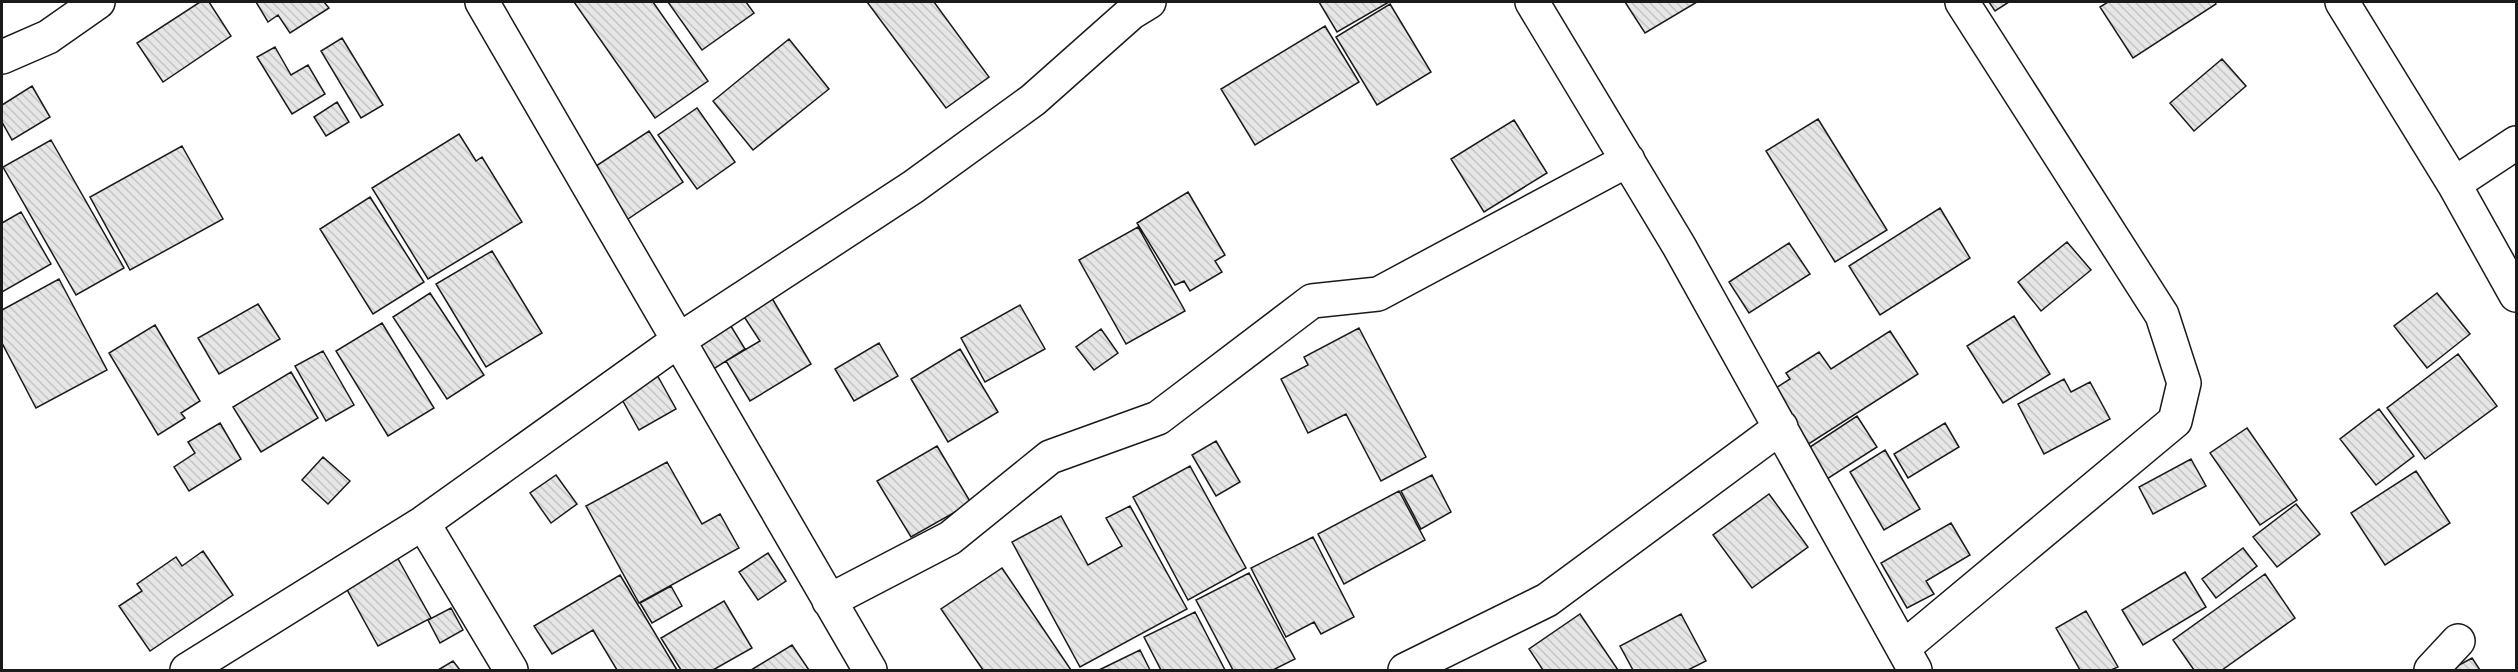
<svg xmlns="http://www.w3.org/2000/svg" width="2518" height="672" font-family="'Varela Round',sans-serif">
<defs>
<pattern id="building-back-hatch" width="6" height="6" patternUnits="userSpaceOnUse" patternTransform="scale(1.5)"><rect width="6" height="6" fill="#e6e6e6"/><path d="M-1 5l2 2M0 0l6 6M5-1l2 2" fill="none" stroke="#c5c5c5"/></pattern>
</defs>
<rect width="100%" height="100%" fill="#fff"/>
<path fill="url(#building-back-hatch)" stroke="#1a1a1a" stroke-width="1.5" d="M200,2H209L231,36L163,82L137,43Z
M256,2H324L329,8L290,33L278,15L268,22Z
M574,2H653L708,81L655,118Z
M668,2H746L754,13L702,50Z
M867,2H934L989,77L946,108Z
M1319,2H1389L1337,32Z
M1625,2H1697L1645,33Z
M1989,2H2009L1995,11Z
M2108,2H2215L2216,4L2133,58L2100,7Z
M1390,4L1431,72L1377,105L1336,37Z
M1325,26L1359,82L1255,145L1221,89Z
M342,38L383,105L361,118L321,51Z
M789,39L829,89L753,150L713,101Z
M275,47L291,75L308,65L325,94L292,114L257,57Z
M2222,59L2246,86L2194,131L2170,103Z
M32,86L50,117L12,140L2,122V105Z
M337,102L349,122L326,136L314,117Z
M697,108L735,162L697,189L658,135Z
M1818,119L1887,230L1835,262L1766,151Z
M1514,120L1547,173L1484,212L1451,159Z
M649,131L683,182L625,221L590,170Z
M459,134L476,161L482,157L522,222L428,279L372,188Z
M51,140L124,268L76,295L3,167Z
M182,146L223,219L130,270L90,197Z
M1188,192L1225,255L1215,261L1222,272L1190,291L1184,281L1175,285L1137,223Z
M370,197L424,282L373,314L320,229Z
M1940,208L1970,258L1880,315L1849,266Z
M21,212L51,264L2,292V223Z
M1138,227L1185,311L1126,344L1079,260Z
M2067,242L2091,270L2041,311L2018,282Z
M1789,243L1810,274L1749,313L1729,282Z
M492,251L542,333L486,367L436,284Z
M59,279L107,370L36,408L2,343V310Z
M430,293L484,375L447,399L393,317Z
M2437,293L2470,334L2427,368L2394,326Z
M770,295L811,364L750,401L726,361L760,341L741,312Z
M258,304L280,339L219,374L198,338Z
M1020,305L1045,349L985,382L961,338Z
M2014,316L2050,374L2003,403L1967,346Z
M382,323L434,408L388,436L336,351Z
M729,323L745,349L712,370L696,344Z
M155,325L200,401L181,413L185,418L158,435L109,353Z
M1359,328L1426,457L1381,481L1346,414L1308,433L1281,379L1308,365L1304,357Z
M1101,329L1118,353L1094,370L1076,347Z
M1890,331L1918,374L1807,445L1771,391L1790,379L1786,373L1819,352L1831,369Z
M879,343L898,376L854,401L835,369Z
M960,349L998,412L948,442L911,379Z
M323,351L354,405L326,421L295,366Z
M2458,354L2497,406L2425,459L2387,408Z
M291,372L318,418L261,452L233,407Z
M656,373L676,409L639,430L619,394Z
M2064,379L2071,392L2090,382L2110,419L2044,454L2018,404Z
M2379,409L2414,456L2376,485L2340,439Z
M1857,416L1877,447L1827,479L1807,449Z
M220,423L241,459L189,491L174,467L195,453L188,442Z
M1945,423L1959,447L1908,478L1894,454Z
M2247,428L2297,500L2260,525L2210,453Z
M1216,441L1240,482L1216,496L1192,455Z
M937,446L971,503L911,537L877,481Z
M1885,450L1920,509L1884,530L1850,472Z
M323,457L350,481L328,504L302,480Z
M2191,459L2206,486L2153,514L2139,487Z
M667,462L702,524L720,514L739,548L639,603L586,506Z
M1190,466L1246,568L1188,600L1133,497Z
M2416,471L2450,523L2385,565L2351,513Z
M556,475L577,504L551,523L530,493Z
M1432,475L1451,512L1421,529L1401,491Z
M1399,491L1425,540L1344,584L1318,534Z
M1769,494L1808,547L1752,588L1713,535Z
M2296,504L2320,534L2277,567L2253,537Z
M1130,506L1187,609L1080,667L1012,542L1061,516L1088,565L1122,546L1106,518Z
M1951,523L1970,555L1926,581L1934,594L1907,608L1881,563Z
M1313,537L1354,617L1321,634L1314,622L1286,637L1251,568Z
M2243,548L2257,566L2216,598L2202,579Z
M203,551L233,595L150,651L119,606L142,591L137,584L176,557L182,566Z
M768,553L786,581L758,600L739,572Z
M397,557L431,618L378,646L345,586Z
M1002,568L1071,670H983L941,609Z
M2185,572L2206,607L2143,645L2122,610Z
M1249,573L1295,659L1273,670H1233L1196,600Z
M2265,574L2295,618L2222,670H2194L2173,640Z
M620,575L677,670H617L593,630L552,654L534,626Z
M671,586L682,606L652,623L640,603Z
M724,601L752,648L713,670H681L661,638Z
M451,608L463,630L440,643L428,620Z
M2086,611L2118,667L2111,670H2080L2056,628Z
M1195,612L1225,670H1161L1144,637Z
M1580,614L1618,670H1543L1529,649Z
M1681,614L1706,661L1688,670H1633L1620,646Z
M792,645L809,670H751Z
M1140,650L1150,670H1099Z
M2472,658L2480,670H2450Z
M453,661L460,670H438Z"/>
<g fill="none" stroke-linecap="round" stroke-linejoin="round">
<g stroke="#1a1a1a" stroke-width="36">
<path id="minor" d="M482,2L870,670
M1532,2L1679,246L1915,670
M2342,2L2454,184L2516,295
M2454,184L2516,143
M423,523L511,670
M829,601L950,538L1050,457L1158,418L1312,301L1378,294L1628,160
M1903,648L2175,421L2184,383L2162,315L1962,2
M187,670L423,523L679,340L913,187L1033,100L1131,13L1149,2
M1405,670L1547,600L1781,427
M2431,670L2458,641"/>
</g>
<g stroke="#1a1a1a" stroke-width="36">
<path id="tertiary" d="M2,57L48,37L98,2"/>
</g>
<use href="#minor" stroke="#fff" stroke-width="33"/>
<use href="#tertiary" stroke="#fff" stroke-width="33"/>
</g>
<rect width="2518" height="672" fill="none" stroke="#1a1a1a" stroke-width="6"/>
</svg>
